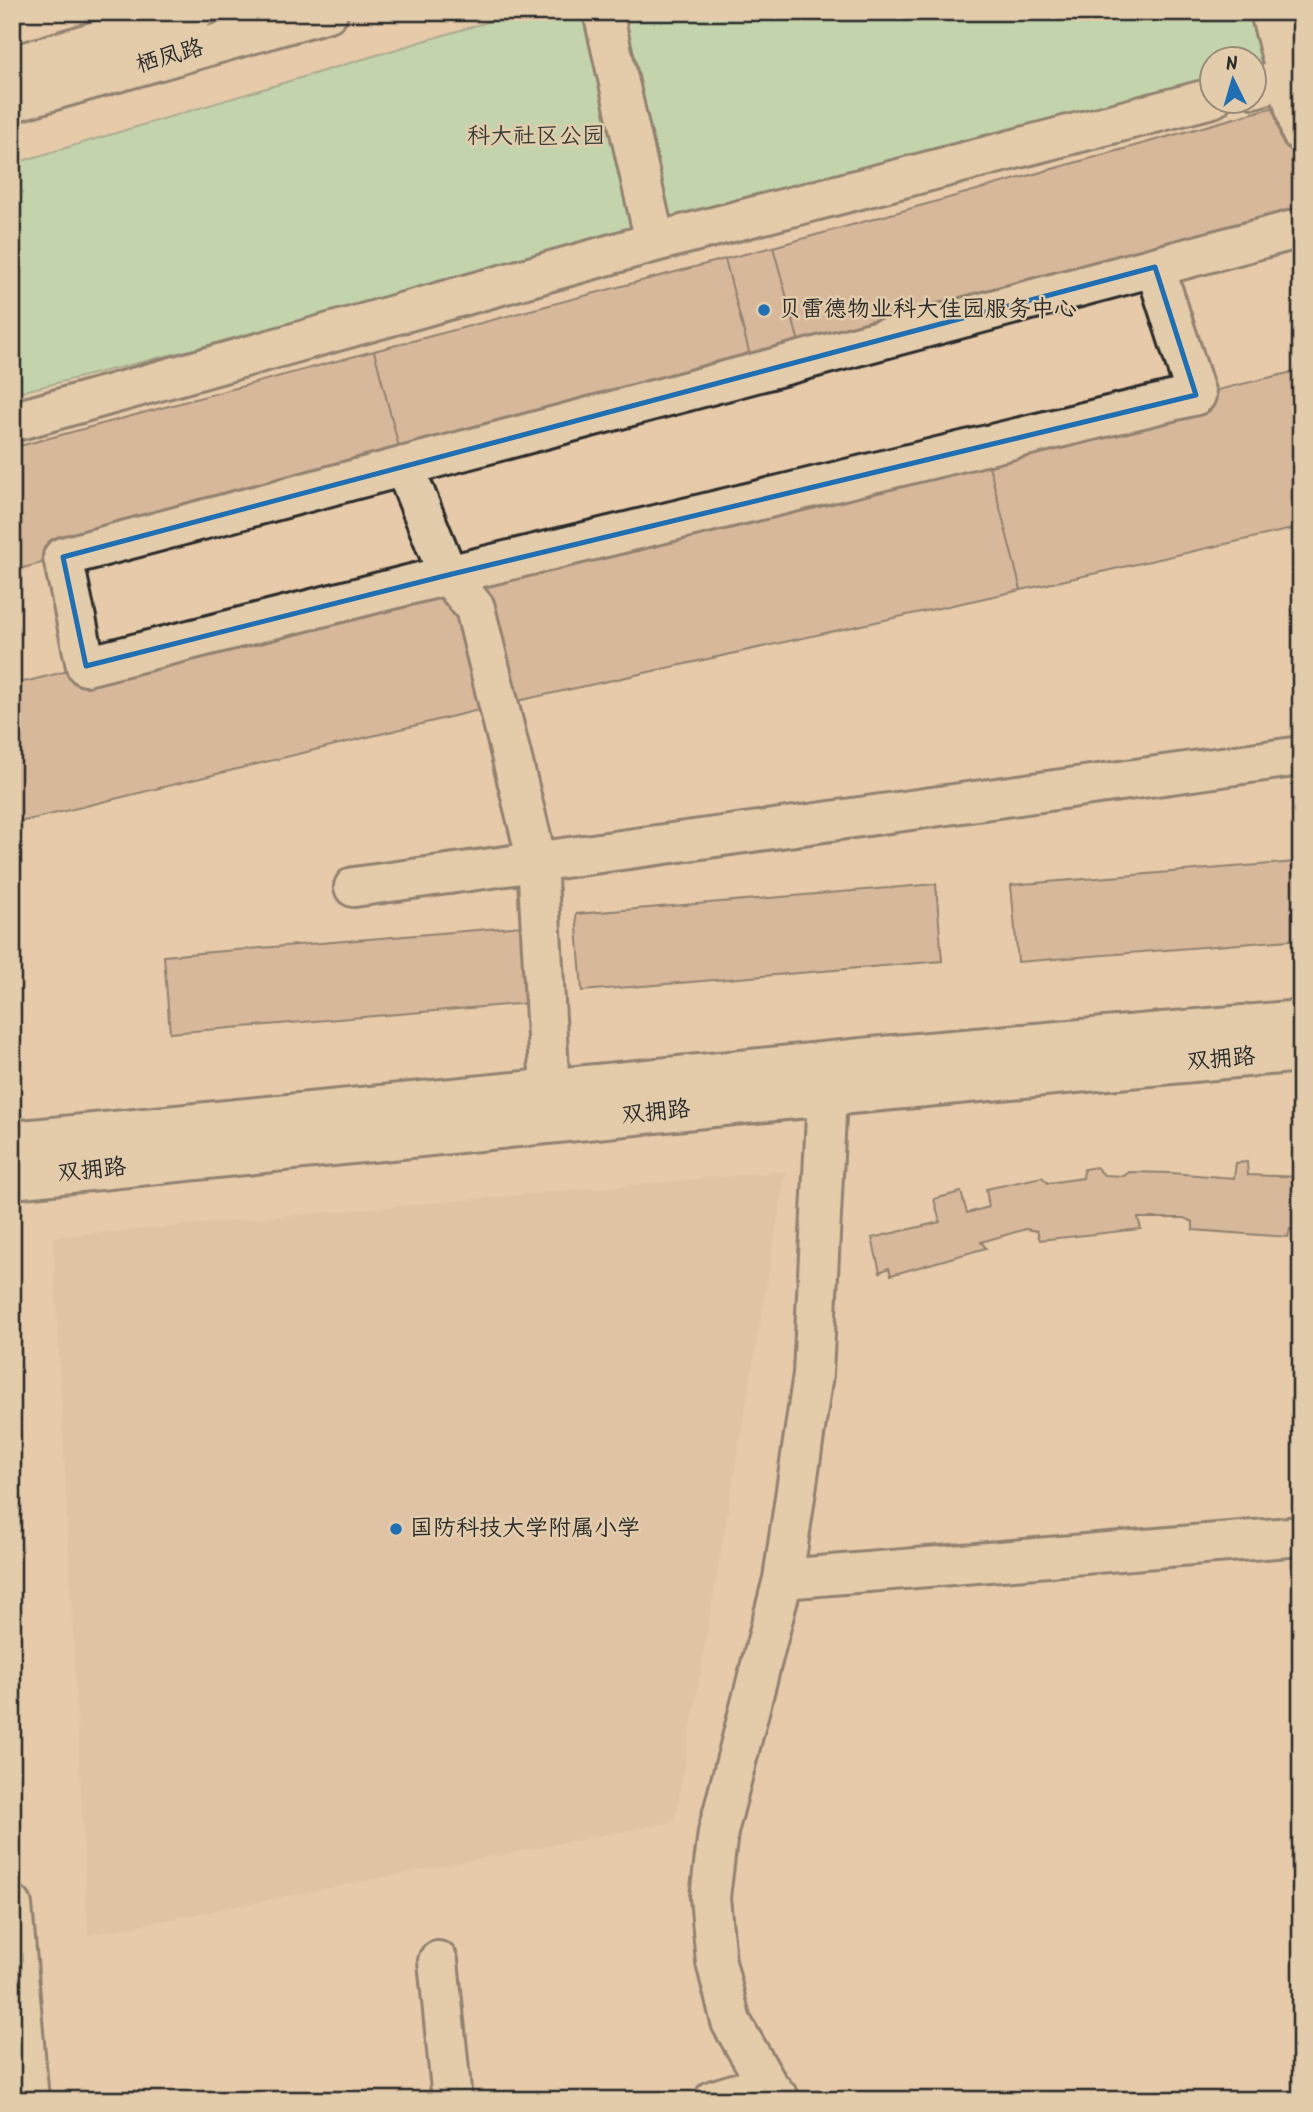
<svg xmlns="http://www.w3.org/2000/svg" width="1313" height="2112" font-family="Kalam,'LXGW WenKai TC',sans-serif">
<rect width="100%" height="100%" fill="#e6caaa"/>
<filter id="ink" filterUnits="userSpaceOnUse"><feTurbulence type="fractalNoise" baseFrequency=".0143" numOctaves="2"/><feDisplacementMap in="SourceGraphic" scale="14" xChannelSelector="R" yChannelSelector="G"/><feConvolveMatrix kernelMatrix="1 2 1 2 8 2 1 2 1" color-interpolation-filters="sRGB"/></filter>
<g filter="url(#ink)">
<path fill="#d9bb9e" d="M786,1171L675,1821L88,1935L53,1237Z"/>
<path fill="#9ae1af" stroke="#62866d" stroke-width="2" d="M521,12H1301V74L1254,87V60H1212L1211,98L12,394V164Z"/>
<path fill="#c8a289" stroke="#2b2b2b" stroke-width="2" d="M1292,102L1301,132V228L804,361L773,247Z
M773,247L804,361L755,375L725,259Z
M725,259L755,375L404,466L374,351Z
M374,351L404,466L12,571V448Z
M1301,370V527L1021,590L984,446Z
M984,446L1021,590L499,705L448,575Z
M448,575L499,705L12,824V685Z
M1301,804V939L1018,962L1011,885L1297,862L1292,805Z
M936,884L942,961L582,991L576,914Z
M523,926L530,1003L170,1033L164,956Z
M1247,1162L1248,1175L1301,1177V1232L1290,1229L1288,1237L1193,1230V1222L1184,1218H1138L1141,1229L1040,1240L1037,1231L1026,1229L981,1242L986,1248L891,1275L889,1268L880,1272L872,1238L940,1222L934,1199L961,1192L967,1213L989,1207L986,1189L1042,1177L1048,1183L1083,1178L1084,1169L1096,1167L1104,1175L1124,1176L1129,1172L1171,1173L1234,1178L1236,1163Z"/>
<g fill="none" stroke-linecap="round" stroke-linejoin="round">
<g stroke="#2b2b2b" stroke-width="44">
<path id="minor" d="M603,12L655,242
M1254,88L1301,74
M1155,267L1196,395L448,575L86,666L63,557L1301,228
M12,422L655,242L1212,98
M404,466L448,575L475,608L537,861L550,1089
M354,887L1301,756
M783,1579L1301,1536
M438,1961L452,2100
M714,2100L767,2084
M780,2100L767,2084L731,2022L716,1962L710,1897L718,1832L783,1579L813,1374L827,1096"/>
</g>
<g stroke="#2b2b2b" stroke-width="44">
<path id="tertiary" d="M1270,12L1301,132
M12,1905L29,2100"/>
</g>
<g stroke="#2b2b2b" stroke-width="44">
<path id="secondary" d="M12,66L195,12
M12,102L328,12
M12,1141L883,1056L1301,1020
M12,1179L733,1105L1301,1052"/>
</g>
<use href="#minor" stroke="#e2ccab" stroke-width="38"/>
<use href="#tertiary" stroke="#e2ccab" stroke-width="38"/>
<use href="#secondary" stroke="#e2ccab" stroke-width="38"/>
</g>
</g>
<path d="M0 0H1313V2112H0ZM1155,267L1196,395L448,575L86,666L63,557Z" fill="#e6caaa" fill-opacity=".55" fill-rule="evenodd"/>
<path fill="none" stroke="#1f6fb2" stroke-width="5" stroke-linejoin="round" d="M1155,267L1196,395L448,575L86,666L63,557Z"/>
<g fill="#1f6fb2" stroke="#e2ccab" stroke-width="2.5">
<circle cx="764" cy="310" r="7"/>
<circle cx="396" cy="1529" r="7"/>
</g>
<g text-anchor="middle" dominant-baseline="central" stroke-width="5" stroke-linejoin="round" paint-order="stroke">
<g font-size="23" fill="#2b2b2b" stroke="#e2ccab">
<text transform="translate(170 57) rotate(-16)">栖凤路</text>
<text transform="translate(1221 1060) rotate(-5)">双拥路</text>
<text transform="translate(656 1113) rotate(-6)">双拥路</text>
<text transform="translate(92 1171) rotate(-6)">双拥路</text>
</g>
<g font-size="23" fill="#363d38" stroke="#e2ccab">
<text x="536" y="137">科大社区公园</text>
</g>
<g font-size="23" fill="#2b2b2b" stroke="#e2ccab" text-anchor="start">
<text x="778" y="310">贝雷德物业科大佳园服务中心</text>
<text x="410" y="1529">国防科技大学附属小学</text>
</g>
</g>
<rect width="1313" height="2112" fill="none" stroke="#e2ccab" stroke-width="42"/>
<rect x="21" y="21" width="1271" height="2070" fill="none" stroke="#2b2b2b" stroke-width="2.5" filter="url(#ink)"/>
<g transform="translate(1233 80) rotate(355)"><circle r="33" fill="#e2ccab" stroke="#998c78" stroke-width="2"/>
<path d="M0-5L12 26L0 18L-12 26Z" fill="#1f6fb2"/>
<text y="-10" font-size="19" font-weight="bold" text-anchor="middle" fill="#2b2b2b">N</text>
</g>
</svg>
